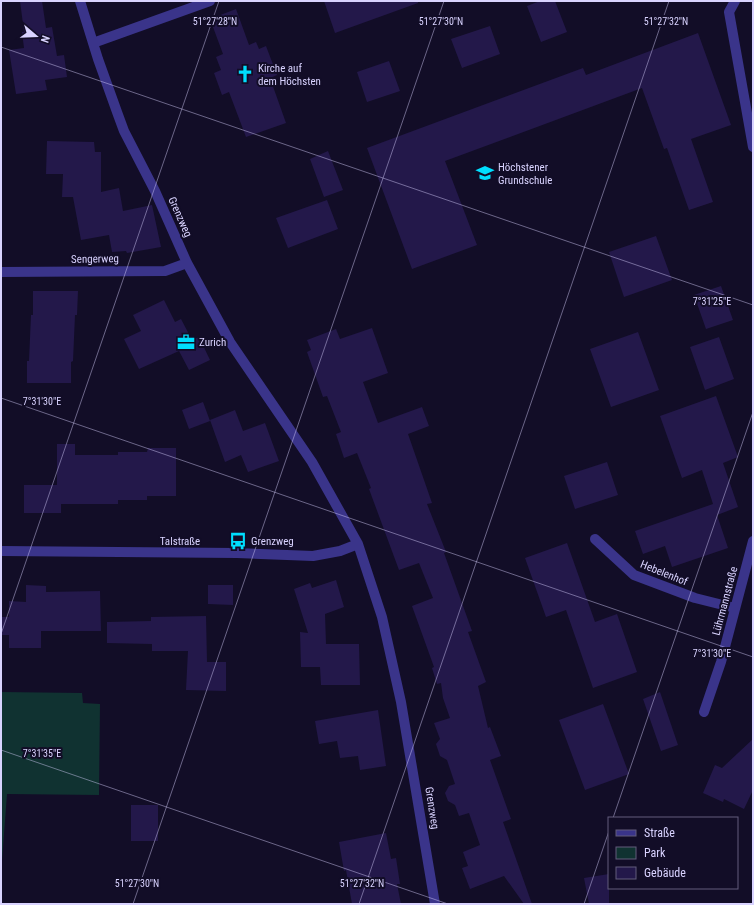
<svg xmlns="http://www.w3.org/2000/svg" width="754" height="905" font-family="'Roboto Condensed',sans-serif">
<rect width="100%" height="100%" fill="#120d27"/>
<path fill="#103231" d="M1,692L82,693L83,703L100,704L99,795L7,794L1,874Z"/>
<path fill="#23184a" d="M20,1H42L46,28L52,27L57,56L64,55L67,77L45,80L47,90L16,94L9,50L24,48L22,32H24Z
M324,1H418V3L335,33Z
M540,1H555L567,32L541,42L527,6Z
M236,9L249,45L256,42L259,49L266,46L277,75L270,78L286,123L246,137L229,92L222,95L214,73L221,70L216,57L223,54L210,19Z
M490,26L500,54L462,68L451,39Z
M698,33L731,125L691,139L713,202L689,210L667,148L664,149L642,88L445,161L477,245L412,269L367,148L583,68L586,75Z
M389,61L400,91L367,102L357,72Z
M47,141L94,142L95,152H101V192L119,188L123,211L152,205L161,247L127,253L126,251L112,252L109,235L81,240L73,197H62L63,174H46Z
M328,151L343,190L324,197L310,159Z
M327,200L338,229L288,248L276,218Z
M656,236L672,280L624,297L609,252Z
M721,286L733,320L706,329L694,295Z
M33,291H78L77,315H75L73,361L71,362V383H27V361H29L31,315H33Z
M164,300L175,322L181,319L192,340L199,337L210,360L189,370L179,351L139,369L124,339L141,331L133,315Z
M372,328L388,373L363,382L378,423L422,407L429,426L408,434L432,503L427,504L446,552L444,553L472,631L468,632L486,682L478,686L488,728L490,727L501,756L490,760L511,819L503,822L532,904H524L504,876L470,889L462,868L468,866L463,852L480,845L469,813L459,816L455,805L448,801L445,793L449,786L455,784L447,760L440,756L436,744L440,739L434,723L450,718L443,698L441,683L437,684L432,668L434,667L412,606L433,598L419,563L399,570L369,489L371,488L357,453L344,458L336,434L341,432L327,396L323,397L307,352L311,350L307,340L336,329L340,339Z
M638,332L659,390L611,407L590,349Z
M719,337L734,379L705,390L690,347Z
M716,396L738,457L723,463L738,507L717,515L716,512L728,548L672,567L665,546L643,554L635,531L713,504L702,470L682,478L660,416Z
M203,402L210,421L189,429L182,410Z
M235,410L243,431L265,423L279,461L248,472L241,455L225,462L210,420Z
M57,444H75V455H118V452H147L148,448H176V496H147V500H118V504H61V513H24V485H57Z
M607,462L618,495L575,509L564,476Z
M567,543L595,622L617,614L637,672L593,688L566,610L546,617L525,558Z
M336,580L344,607L325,614L326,644H359L360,685H321L320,667H301L300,632L308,633L294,589L310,583L312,588Z
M26,585L46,586V592L100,591L101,631H41V648H9V635H1V617H9V601L26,602Z
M208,585H233V605L208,604Z
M206,616L207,662H226V691L186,690L188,651H152V644L107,643V622L151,621V617Z
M660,692L678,745L661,751L643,699Z
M603,704L629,774L585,790L559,720Z
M378,710L386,766L360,770L358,756L340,758L337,741L319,744L315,721Z
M753,739V790L744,809L724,799L723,802L703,793L715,765L722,768Z
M131,805H158V841H131Z
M386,833L391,859L396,858L400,884H397L401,904H352L346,870L344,871L339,842Z
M609,874V904H589L584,878Z"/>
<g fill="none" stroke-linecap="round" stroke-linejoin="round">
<path stroke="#3a348a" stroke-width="10" d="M80,1L98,59L117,112L124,131L155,191L187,263L230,342L312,462L358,544L382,617L401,702L435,904
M735,1L729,12L753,147
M93,43L210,1
M1,272L165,271L187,263
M595,539L634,575L695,598L735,608
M1,551L237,553L313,556L340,551L358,544
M704,712L721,662L753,541"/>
</g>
<path fill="none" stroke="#d9d3ff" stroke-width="1" stroke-opacity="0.45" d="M1,47L753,305M1,398L753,657M1,634L219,1M1,750L448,904M613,818L753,412M133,904L444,1M359,904L669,1M584,904L609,831"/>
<defs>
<g id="church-bare" transform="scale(1.38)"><path d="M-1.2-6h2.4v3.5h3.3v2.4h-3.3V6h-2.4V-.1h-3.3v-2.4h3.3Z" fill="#00defe" stroke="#120d27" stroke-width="2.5" paint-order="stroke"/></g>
<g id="school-bare" transform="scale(1.38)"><path d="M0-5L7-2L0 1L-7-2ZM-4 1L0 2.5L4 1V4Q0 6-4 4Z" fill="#00defe" stroke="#120d27" stroke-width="2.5" paint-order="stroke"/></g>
<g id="office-bare" transform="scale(1.38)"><path d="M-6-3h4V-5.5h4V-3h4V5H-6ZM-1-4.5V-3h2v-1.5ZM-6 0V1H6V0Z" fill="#00defe" stroke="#120d27" stroke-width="2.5" paint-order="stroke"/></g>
<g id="bus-bare" transform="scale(1.38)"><path d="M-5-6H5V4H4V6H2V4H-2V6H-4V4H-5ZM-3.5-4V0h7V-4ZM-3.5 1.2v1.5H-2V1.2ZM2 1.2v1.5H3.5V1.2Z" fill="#00defe" stroke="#120d27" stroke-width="2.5" paint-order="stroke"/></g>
</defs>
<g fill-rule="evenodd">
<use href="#church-bare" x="245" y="74"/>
<use href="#school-bare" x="485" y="173"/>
<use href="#office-bare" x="186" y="342"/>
<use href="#bus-bare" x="238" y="541"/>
</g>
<g text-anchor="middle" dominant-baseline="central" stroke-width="4" stroke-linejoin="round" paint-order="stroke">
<g font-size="11" fill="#d9d3ff" stroke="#120d27" text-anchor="start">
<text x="258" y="68">Kirche auf<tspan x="258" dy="13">dem Höchsten</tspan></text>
<text x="498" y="167">Höchstener<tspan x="498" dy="13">Grundschule</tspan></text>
<text x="199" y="342">Zurich</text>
<text x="251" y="541">Grenzweg</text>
</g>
<g font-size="11" fill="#d9d3ff" stroke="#120d27">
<text transform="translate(180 217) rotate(66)">Grenzweg</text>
<text transform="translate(95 259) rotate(-1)">Sengerweg</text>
<text x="180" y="541">Talstraße</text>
<text transform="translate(664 573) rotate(22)">Hebelenhof</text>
<text transform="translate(725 601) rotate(-75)">Lührmannstraße</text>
<text transform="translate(432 808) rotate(81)">Grenzweg</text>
</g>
</g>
<g font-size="10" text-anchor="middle" fill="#d9d3ff" stroke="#120d27" stroke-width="4" stroke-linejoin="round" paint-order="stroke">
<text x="215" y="25">51°27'28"N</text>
<text x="441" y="25">51°27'30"N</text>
<text x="666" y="25">51°27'32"N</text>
<text x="712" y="305">7°31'25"E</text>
<text x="42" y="405">7°31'30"E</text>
<text x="712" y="657">7°31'30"E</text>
<text x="42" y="757">7°31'35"E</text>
<text x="137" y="887">51°27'30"N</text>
<text x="362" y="887">51°27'32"N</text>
</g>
<rect width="754" height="905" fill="none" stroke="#d9d3ff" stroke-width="4"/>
<rect x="608" y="817" width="130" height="72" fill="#120d27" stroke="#625c7d"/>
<rect x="616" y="830" width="20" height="6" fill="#3a348a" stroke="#625c7d"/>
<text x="644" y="837" font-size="12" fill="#d9d3ff">Straße</text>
<rect x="616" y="847" width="20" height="12" fill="#103231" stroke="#625c7d"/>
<text x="644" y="857" font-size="12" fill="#d9d3ff">Park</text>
<rect x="616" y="867" width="20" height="12" fill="#23184a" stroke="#625c7d"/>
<text x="644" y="877" font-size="12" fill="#d9d3ff">Gebäude</text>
<g transform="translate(36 36) rotate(109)" stroke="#120d27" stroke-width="3" paint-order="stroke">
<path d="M0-3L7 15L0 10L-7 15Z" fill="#d9d3ff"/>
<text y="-6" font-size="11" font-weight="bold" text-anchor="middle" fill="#d9d3ff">N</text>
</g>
</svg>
